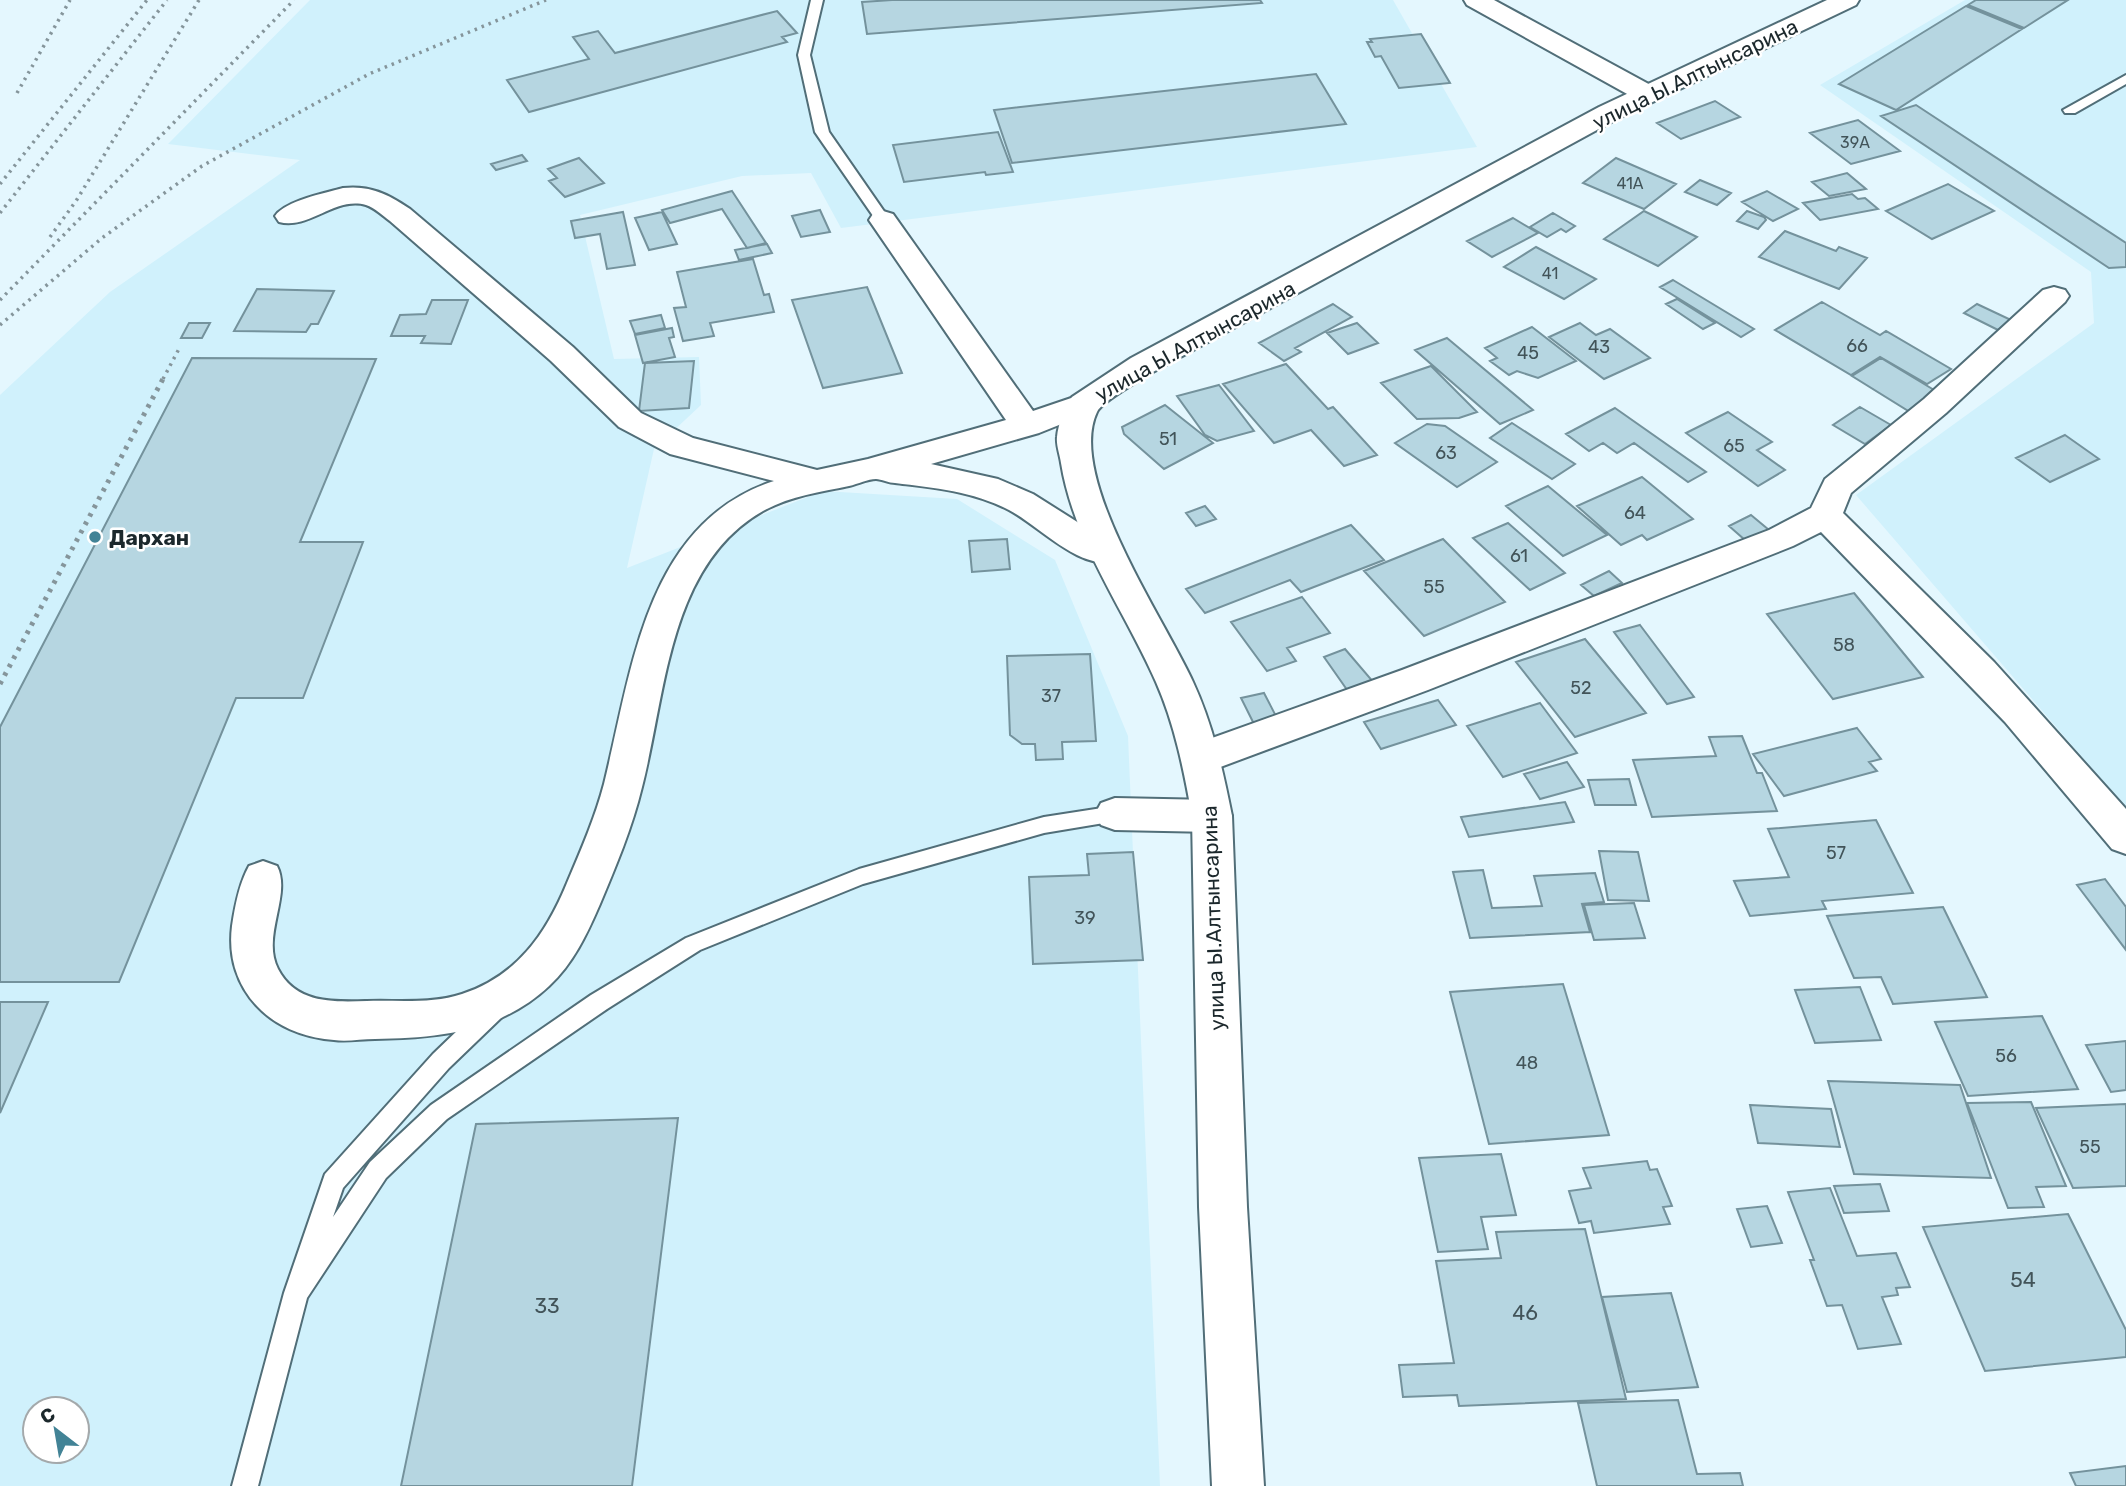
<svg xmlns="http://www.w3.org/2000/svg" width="2126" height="1486" font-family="Rubik,sans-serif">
<rect width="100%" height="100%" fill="#e4f7fe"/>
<path fill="#d0f1fc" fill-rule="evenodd" d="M310,0H1393L1477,147L841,228L811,173L742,176L580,215L614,359L699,357L701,405L654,449L627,568L823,491L957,499L1055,560L1128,736L1160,1486H0V395L110,292L300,160L168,144ZM35,1409H77V1451H35Z
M1965,0H2126V808L1856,495L2094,323L2091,272L1820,85Z"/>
<path fill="#b6d6e1" stroke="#74929c" stroke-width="2" d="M892,0H1260L1262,3L867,34L862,2Z
M1976,0H2068L2024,28L1968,5Z
M1966,6L2022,29L1896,110L1839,84Z
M777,11L797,33L782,37L787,42L529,112L507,80L589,59L573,37L598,31L615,53Z
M1421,34L1450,83L1399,88L1381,56L1375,57L1367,42H1372L1370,39Z
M1316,74L1346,124L1012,163L994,110Z
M1715,101L1740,117L1681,139L1657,123Z
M1916,105L2126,243V267L2109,268L1881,116Z
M1858,120L1900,151L1851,164L1810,133Z
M998,132L1013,172L986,175L985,172L904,182L893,145Z
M522,155L527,161L496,170L491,164Z
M579,158L604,183L565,197L549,181L557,178L548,169Z
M1616,158L1676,184L1644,209L1583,183Z
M1847,173L1866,189L1829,196L1812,182Z
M1700,180L1731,193L1717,205L1685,192Z
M1948,184L1994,211L1932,239L1886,211Z
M732,191L766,243L747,248L722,209L670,223L662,210Z
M1767,191L1798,209L1773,221L1742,202Z
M1852,194L1858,199L1865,198L1878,209L1820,220L1803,203Z
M820,210L830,232L801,237L792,216Z
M1644,211L1697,237L1658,266L1604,239Z
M1747,211L1764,217L1766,220L1758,229L1737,221Z
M623,212L635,265L607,269L600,234L575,238L571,221Z
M662,212L677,244L649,250L635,218Z
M1553,213L1575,226L1566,232L1561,229L1547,237L1530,227Z
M1513,218L1538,233L1492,257L1467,241Z
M1785,231L1836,251L1839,247L1867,258L1839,289L1759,257Z
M767,244L772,253L739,260L735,250Z
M1536,247L1596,279L1564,299L1504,267Z
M753,259L764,295L769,294L774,312L710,323L714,336L683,341L674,308L686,307L677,272Z
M1673,280L1754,329L1741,337L1660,287Z
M867,287L902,373L823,388L792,300Z
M257,289L334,291L318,324H311L306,332L234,331Z
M1677,299L1715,323L1703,329L1666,304Z
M432,300H468L451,344L421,343L425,336H391L400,315L426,314Z
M1822,302L1880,335L1886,331L1951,369L1927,384L1880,357L1851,375L1775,330Z
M1333,304L1352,317L1295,348L1301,352L1284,361L1259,343Z
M1977,304L2011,320L1998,330L1964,313Z
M661,315L665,328L635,334L630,321Z
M189,323H210L202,338H181Z
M1357,323L1378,343L1348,354L1327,333Z
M1580,323L1596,335L1610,329L1650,358L1604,379L1549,337Z
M1532,327L1576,361L1538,378L1517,371L1509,375L1490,361L1497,358L1485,348Z
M672,328L674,337L669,338L675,357L643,363L635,335Z
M1447,338L1533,410L1500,424L1415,350Z
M192,358L376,359L300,542H363L303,698H236L119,982H0V727Z
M1881,358L1939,393L1910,412L1852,376Z
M694,361L689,408L639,411L645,363Z
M1286,364L1328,409L1333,407L1377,455L1344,466L1311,430L1274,443L1223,384Z
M1431,366L1477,412L1459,418L1417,419L1381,383Z
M1219,385L1254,431L1217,441L1205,435L1177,396Z
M1165,405L1213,443L1164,469L1124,434L1122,427Z
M1860,407L1891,425L1865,444L1833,425Z
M1615,408L1706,472L1688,482L1634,443L1617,453L1603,443L1589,451L1566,434Z
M1728,412L1772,442L1757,450L1785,470L1758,486L1686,433Z
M1512,423L1575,464L1552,479L1490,438Z
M1427,424L1445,426L1497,462L1457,487L1395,443Z
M2065,435L2099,459L2050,482L2016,458Z
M1642,477L1693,519L1647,540L1642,535L1621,545L1577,506Z
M1548,486L1607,535L1563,556L1506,506Z
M1205,506L1216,519L1196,526L1186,513Z
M1751,515L1769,530L1745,540L1729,526Z
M1508,523L1565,573L1530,590L1473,538Z
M1351,525L1384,560L1301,592L1290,580L1205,613L1186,589Z
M1007,539L1010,569L972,572L969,541Z
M1443,539L1505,602L1424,636L1364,571Z
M1609,571L1622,583L1594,596L1581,585Z
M1854,593L1923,677L1833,699L1767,614Z
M1302,597L1330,633L1287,648L1296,661L1267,671L1231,622Z
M1640,625L1694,697L1667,704L1614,632Z
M1585,639L1646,713L1575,737L1516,662Z
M1345,649L1375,684L1350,694L1324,657Z
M1090,654L1096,741L1062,742L1063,759L1036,760L1035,744H1022L1010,735L1007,656Z
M1264,693L1278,720L1255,726L1241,698Z
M1438,700L1456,725L1381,749L1364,722Z
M1540,703L1577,753L1503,777L1467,726Z
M1857,728L1881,759L1869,762L1877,771L1784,796L1753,754Z
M1742,736L1757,773H1762L1777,811L1652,817L1633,760L1716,756L1709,737Z
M1567,762L1584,787L1540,799L1524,774Z
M1629,779L1636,805H1595L1588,780Z
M1565,802L1574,822L1469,837L1461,817Z
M1876,820L1913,893L1822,901L1826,909L1750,916L1734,881L1789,877L1768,829Z
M1599,851L1638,852L1649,901L1608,900Z
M1133,852L1143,960L1033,964L1029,877L1089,875L1087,854Z
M1483,870L1492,908L1542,906L1534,876L1595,873L1604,902L1582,904L1590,932L1470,938L1453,872Z
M2105,879L2126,907V950L2077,885Z
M1634,903L1645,938L1594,940L1584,905Z
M1943,907L1987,997L1893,1004L1881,977L1854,978L1827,916Z
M1563,984L1609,1135L1489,1144L1450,992Z
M1860,987L1881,1040L1815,1043L1795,990Z
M0,1002H48L0,1113Z
M2042,1016L2078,1089L1968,1096L1935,1022Z
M2126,1041V1090L2111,1092L2086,1045Z
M1828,1081L1960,1085L1991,1178L1854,1174Z
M2031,1102L2066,1186L2036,1187L2044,1207L2008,1208L1967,1103Z
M2126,1104V1186L2073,1188L2036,1108Z
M1750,1105L1831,1109L1840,1147L1758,1143Z
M678,1118L632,1486H401L476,1124Z
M1501,1154L1516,1215L1481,1217L1488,1249L1438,1252L1419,1158Z
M1647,1161L1650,1170L1657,1169L1672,1206L1663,1207L1670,1224L1594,1233L1591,1221L1579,1223L1569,1191L1591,1188L1583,1168Z
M1880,1184L1889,1211L1844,1213L1834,1186Z
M1830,1188L1857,1256L1896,1253L1910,1287L1896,1288L1898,1295L1882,1297L1901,1344L1858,1349L1842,1305L1827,1306L1810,1260H1814L1788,1192Z
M1767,1206L1782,1243L1751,1247L1737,1209Z
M2068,1214L2126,1330V1357L1985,1371L1923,1227Z
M1585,1229L1626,1399L1459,1406L1457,1395L1403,1397L1399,1365L1454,1363L1436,1261L1501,1258L1496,1232Z
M1671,1293L1698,1387L1627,1392L1602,1297Z
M1678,1400L1697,1474L1740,1473L1743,1486H1597L1578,1403Z
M2126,1466V1486H2076L2070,1473Z"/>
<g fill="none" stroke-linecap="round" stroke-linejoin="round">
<g stroke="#516e78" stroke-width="4">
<path id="lane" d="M811,0H823L810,55L829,132L890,220L888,223H878L815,132L798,55Z
M2126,75V84L2075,113H2065L2063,110Z
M1115,806L1122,808L1125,814L1122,820L1044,833L863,884L700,950L607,1009L447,1119L386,1178L307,1298L258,1486H232L284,1293L325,1174L433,1054L486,1003L494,1001L502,1003L505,1010L502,1017L449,1068L343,1188L333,1217L370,1162L431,1105L591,995L686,938L859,869L1044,817Z"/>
</g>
<g stroke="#516e78" stroke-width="4">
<path id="street" d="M1464,0H1494L1656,88L1660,94L1656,100L1647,102L1638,100L1467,5Z
M343,188C370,185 388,194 410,209L573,347L641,413L693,438L817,470L868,459L1006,420L869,220L873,214L883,211L893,214L1033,411L1083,394L1094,397L1099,404L1094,411L1039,433L931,464L998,479L1033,494L1090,530L1118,543L1123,552L1118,561C1080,572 1041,527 1009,510C972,491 935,488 895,483C889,483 881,479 876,479C868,479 858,484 849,486C820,492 790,496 763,511C668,565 666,694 642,787C632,828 616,866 600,904C587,934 573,964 549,986C500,1032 439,1038 375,1039C361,1039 347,1042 334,1040C271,1036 224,990 232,926C235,906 239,884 249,866L263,861L277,866C292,895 261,936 278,969C296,1004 334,1002 367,1001C398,1000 432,1004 462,994C517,976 546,934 567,883C581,850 595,818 604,784C632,671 645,523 774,481L670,454L619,427L551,361L390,221C383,216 375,208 366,205C335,196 309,230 279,222L275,216C285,201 325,193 343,188Z
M2054,287L2065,290L2069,296L2065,302L1946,413L1851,493L1843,513L1994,662L2126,809V854L2112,849L2005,722L1821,532L1793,546L1428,690L1215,769L1201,773L1187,769L1182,758L1187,747L1402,670L1769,530L1811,508L1825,479L1924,399L2043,290Z
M1115,798L1212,800L1226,805L1232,816L1226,827L1212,832L1115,830L1101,825L1095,814L1101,803Z"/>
</g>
<g stroke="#516e78" stroke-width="4">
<path id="secondary" d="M1827,0H1859L1856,5L1617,119L1153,372C1141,380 1102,401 1097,412C1066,477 1165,620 1193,682C1213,725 1223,771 1232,816L1247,1207L1264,1486H1212L1199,1207L1192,816C1184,771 1175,725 1156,682C1124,609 1074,543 1061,463C1060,455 1056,445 1057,437C1058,424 1065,407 1072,397L1131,358L1599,107Z"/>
</g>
<use href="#lane" fill="#fff" fill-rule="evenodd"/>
<use href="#street" fill="#fff" fill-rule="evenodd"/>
<use href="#secondary" fill="#fff" fill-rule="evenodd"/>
<path stroke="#85959b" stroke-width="3.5" stroke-dasharray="2.5 5" stroke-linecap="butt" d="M17,93L70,0
M0,184L147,0
M0,213L167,0
M50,237L76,201L199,0
M0,300L294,0
M0,325L102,238L202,166L369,74L546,0
M163,379L180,347"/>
<path stroke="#85959b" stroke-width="5" stroke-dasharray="3.5 6" stroke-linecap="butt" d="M0,684L164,377"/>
</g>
<circle fill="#428396" stroke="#fff" stroke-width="2.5" cx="95" cy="537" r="7"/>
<g text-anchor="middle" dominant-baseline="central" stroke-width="5" stroke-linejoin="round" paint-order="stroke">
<g font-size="16" fill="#425459">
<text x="1855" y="142">39А</text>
<text x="1630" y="183">41А</text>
<text x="1550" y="273">41</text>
</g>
<g font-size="18" fill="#425459">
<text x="1857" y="346">66</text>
<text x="1599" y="347">43</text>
<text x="1528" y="353">45</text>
<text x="1168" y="439">51</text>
<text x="1734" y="446">65</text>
<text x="1446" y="453">63</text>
<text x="1635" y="513">64</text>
<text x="1519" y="556">61</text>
<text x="1434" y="587">55</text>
<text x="1844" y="645">58</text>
<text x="1581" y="688">52</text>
<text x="1051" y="696">37</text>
<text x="1836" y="853">57</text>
<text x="1085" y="918">39</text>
<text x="2006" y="1056">56</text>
<text x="1527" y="1063">48</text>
<text x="2090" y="1147">55</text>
</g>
<g font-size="21" fill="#1c282c" stroke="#fff">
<text transform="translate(1695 74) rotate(-26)">улица Ы.Алтынсарина</text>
<text transform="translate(1195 341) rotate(-29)">улица Ы.Алтынсарина</text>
<text transform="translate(1213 918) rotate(-92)">улица Ы.Алтынсарина</text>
</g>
<g font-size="21" font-weight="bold" fill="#1c282c" stroke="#fff" text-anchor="start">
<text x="109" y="537">Дархан</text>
</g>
<g font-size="21" fill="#425459">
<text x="2023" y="1279">54</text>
<text x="547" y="1305">33</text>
<text x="1525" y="1312">46</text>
</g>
</g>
<g transform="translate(56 1430) rotate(329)"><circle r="33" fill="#ffffff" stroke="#a4a9ab" stroke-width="2"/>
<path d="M0-5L12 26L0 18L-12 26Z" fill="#428396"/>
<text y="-10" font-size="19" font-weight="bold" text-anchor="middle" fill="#1c282c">С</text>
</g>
</svg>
